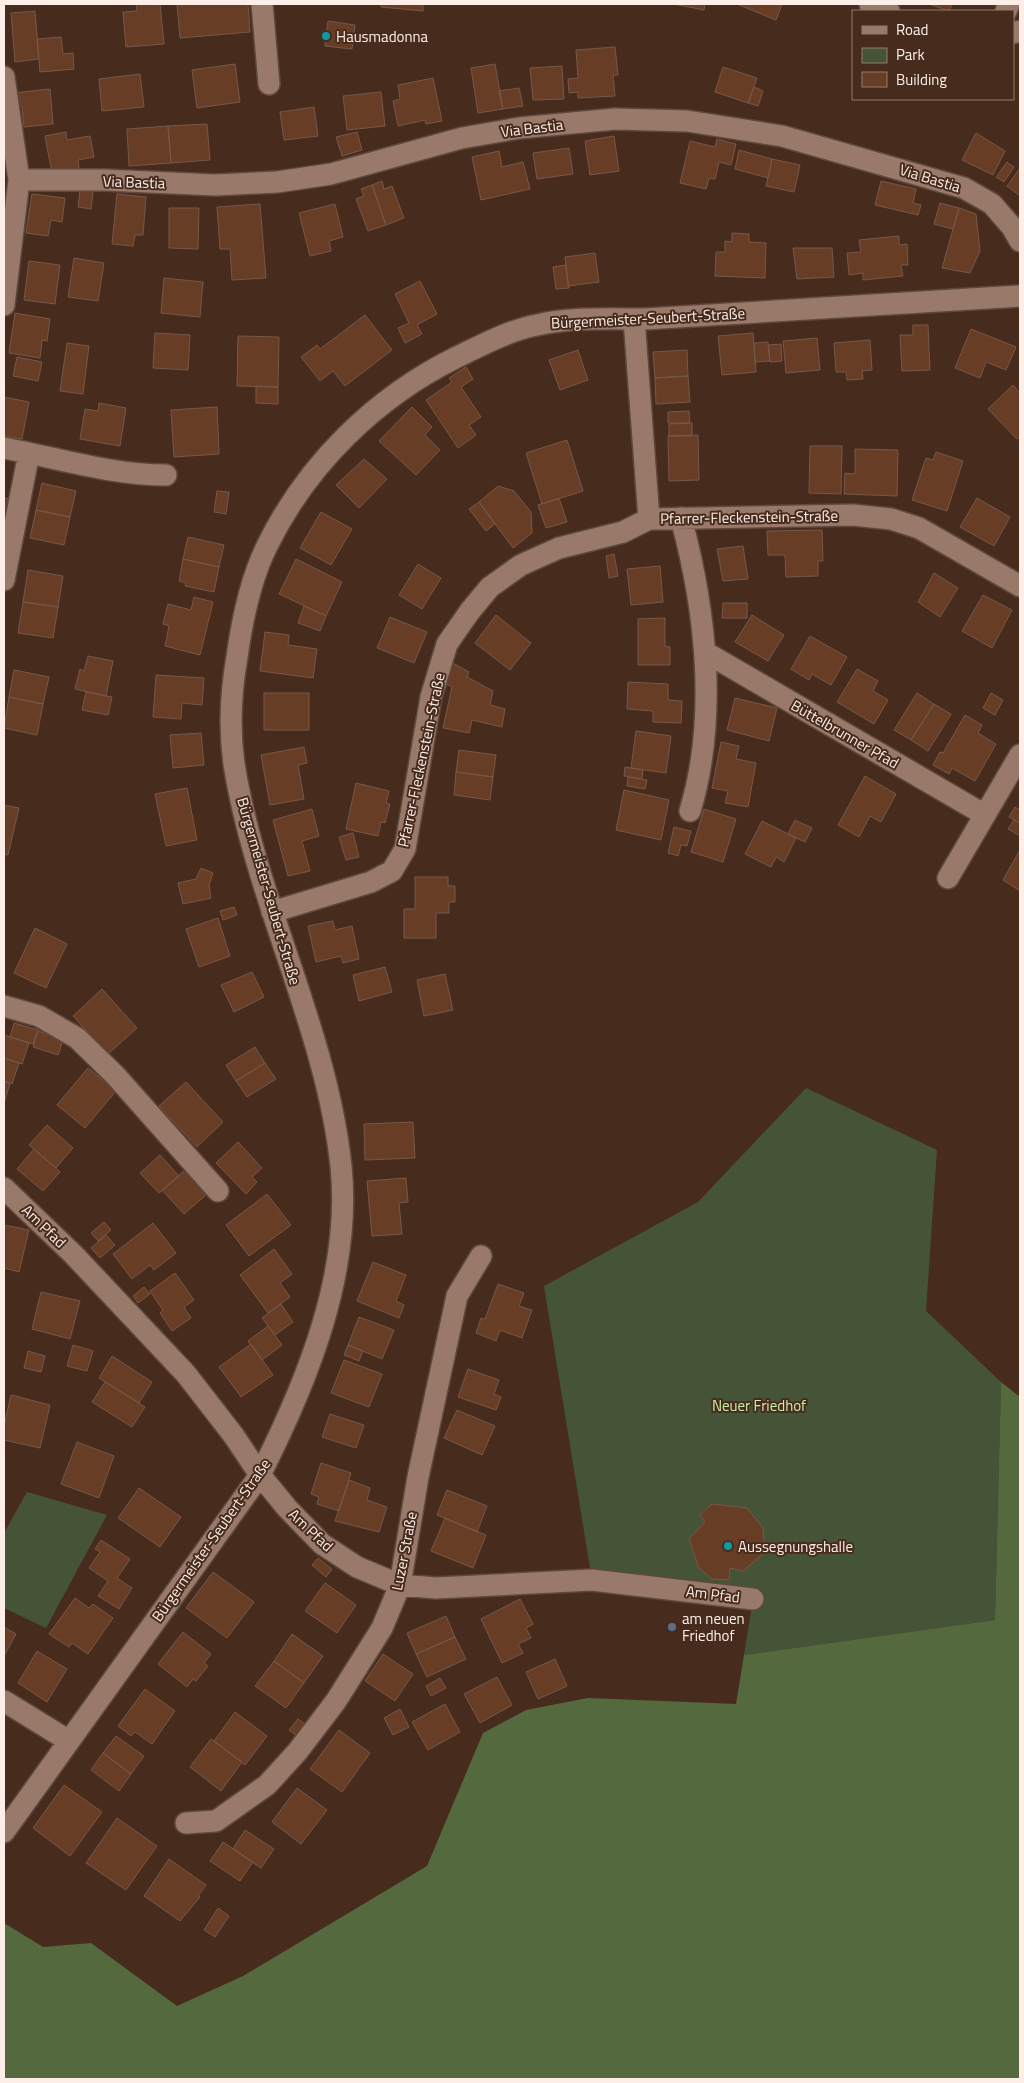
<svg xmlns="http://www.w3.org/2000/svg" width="1024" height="2083" font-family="'Titillium Web',sans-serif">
<rect width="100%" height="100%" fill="#472c1e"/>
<path fill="#455437" d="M806,1088L937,1150L926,1311L1001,1382L995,1620L744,1655L753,1599L592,1580L544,1286L698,1202Z
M27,1492L107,1515L46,1628L4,1608V1533Z"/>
<path fill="#546a3e" d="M1001,1382L1020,1397V2079H4V1923L43,1947L91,1943L177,2006L243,1976L427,1866L483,1733L526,1710L588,1698L736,1704L744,1655L995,1620Z"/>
<path fill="#683d26" stroke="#765849" d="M136,4H160L164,44L126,47L123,12L137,11Z
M177,4H248L250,32L180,38Z
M381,4H423V11L381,7Z
M674,4H705L704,10Z
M737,4H782L776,20Z
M929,4H952L949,11Z
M35,11L39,59L15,62L11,13Z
M328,21L355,25L352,49L325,46Z
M61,37L63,54L73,53L74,69L40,72L37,39Z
M615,47L618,75H613L615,96L578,98V92L569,93L568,79L578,78L576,50Z
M235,64L240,102L197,108L192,70Z
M495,64L503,109L478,113L471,68Z
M562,66L564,99L533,100L530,68Z
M723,67L757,78L748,103L715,92Z
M140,74L144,107L102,111L99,79Z
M433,78L442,121L426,124L425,120L398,126L393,101L400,99L398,85Z
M754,87L763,91L758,106L748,103Z
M519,88L523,106L503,109L499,91Z
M50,89L53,124L24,127L22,106L15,107L13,93Z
M381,92L385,126L347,130L343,96Z
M314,107L318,136L284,140L280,112Z
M207,124L210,160L171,163L168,126Z
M168,126L171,163L129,166L127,129Z
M66,132L67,140L90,136L94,157L78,160L79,168L52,173L45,136Z
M357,132L362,150L342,156L336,137Z
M976,133L1005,151L993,175L962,160Z
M614,136L619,171L590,175L585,141Z
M717,139L736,144L731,165L719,162L715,179L709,178L706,189L680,183L690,141L715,147Z
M569,148L573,174L537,179L533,153Z
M739,150L772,159L768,178L735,169Z
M499,151L502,167L523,162L530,189L481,200L472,157Z
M772,159L800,165L794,192L766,186Z
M1007,162L1014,167L1004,182L996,177Z
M1020,168V196L1007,186Z
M382,181L384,189L392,186L404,218L386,225L372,185Z
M881,181L916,189L913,203L921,205L918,215L875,205Z
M372,185L386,225L368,231L356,199L364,196L361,189Z
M80,190L93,192L91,209L78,207Z
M32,194L65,198L62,222L51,220L48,236L26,233Z
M117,194L146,197L143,235H135L133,246L112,244Z
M940,203L959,208L953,229L934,224Z
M260,204L266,278L232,280L230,249H220L217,207Z
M335,204L343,237L329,241L331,251L310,256L299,213Z
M169,208H199L198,249L169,248Z
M959,208L976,214L980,251L970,273L942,268Z
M732,233L749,234V242L766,243L765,278L715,276L716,252H725V241L732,242Z
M899,236V245L907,244L908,265H901L903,276L863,280V273L849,275L847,253L861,252L859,240Z
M793,248H832L834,277L797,279Z
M595,253L599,282L568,286L565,257Z
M74,258L104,263L98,301L68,297Z
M29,261L60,265L55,304L24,300Z
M566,265L569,288L556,289L553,267Z
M164,278L203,282L200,317L161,313Z
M420,281L437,314L417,325L422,334L405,343L398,328L409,323L395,294Z
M15,313L50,319L47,341L42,340L40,358L9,353Z
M365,315L392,350L345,386L333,371L320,381L301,357L317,345L320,349Z
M913,325H928L930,370L902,371L900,335H913Z
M971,329L1016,347L1006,370L986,362L980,378L955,368Z
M155,333L190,335L188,370L153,368Z
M753,333L756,372L722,375L718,336Z
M238,336L279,337L278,387L237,386Z
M817,338L820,370L786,373L783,341Z
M870,340L872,370L862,371L863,379L847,380L846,372H836L834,343Z
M768,342L770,361L755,362L754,343Z
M67,343L89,346L83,394L60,391Z
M781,344L782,361L770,362L768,345Z
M578,350L588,380L560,390L549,360Z
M687,350L688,376L655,378L653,352Z
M17,357L42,362L38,381L13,376Z
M466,367L473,379L461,387L481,417L469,425L476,435L458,448L426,400L452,382L449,378Z
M688,376L690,402L656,404L655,378Z
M1013,385L1020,393V436L1017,439L988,409Z
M256,386L278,387V404L256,403Z
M4,397L29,402L22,439L4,436Z
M99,403L126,408L120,446L80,439L85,409L98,411Z
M217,407L219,454L174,457L171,410Z
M412,407L432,427L425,435L440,450L416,475L379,441Z
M689,411L690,423H668V412Z
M692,423V436H669V424Z
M698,435L699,480L669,481L668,436Z
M567,440L583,491L542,504L526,453Z
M810,446H842L841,494L809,493Z
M855,449L898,450L897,496L844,494L845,473L855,474Z
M936,452L963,461L947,511L912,500L926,458L933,460Z
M364,459L387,479L359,508L336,485Z
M42,483L76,491L70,517L36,510Z
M498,486L514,491L531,512L532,533L513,548L479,502Z
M217,491L229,492L226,514L214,512Z
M4,498L9,499L4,530Z
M559,498L567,522L546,528L538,505Z
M977,498L1010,517L994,546L960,527Z
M479,502L495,524L486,531L469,509Z
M36,510L70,517L64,545L30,538Z
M321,512L352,529L331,565L300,548Z
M822,530L823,561H818V576L786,577L785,555H768L767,531Z
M188,537L224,545L219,567L183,559Z
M743,546L748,579L723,581L717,549Z
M614,554L618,576L609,578L606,556Z
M183,559L219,567L214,592L185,586L186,583L179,581Z
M296,559L342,582L326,616L279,594Z
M418,564L441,578L422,609L399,595Z
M660,566L663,602L631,605L627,569Z
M28,570L63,576L58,607L23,602Z
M934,573L958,588L940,617L918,602Z
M983,595L1012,610L992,648L962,631Z
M194,597L213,602L200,655L165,646L169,626L163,624L168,604L191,610Z
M23,602L58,607L53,638L18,633Z
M723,603H747V618H722Z
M304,606L326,616L320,631L298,623Z
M496,615L531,643L510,670L475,643Z
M752,615L784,635L768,661L735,642Z
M390,617L427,632L414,663L377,648Z
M665,618V646L670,647V665H638V619Z
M265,632L289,635L288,645L317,649L313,678L260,671Z
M810,636L847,657L831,685L812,674L809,680L791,669Z
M88,656L113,661L106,696L75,689L80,669L84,671Z
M451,662L469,672L467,677L493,691L490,705L505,709L502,727L472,720L469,733L443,728L452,687L441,681Z
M857,669L878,681L873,691L888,700L874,724L837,702Z
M14,670L49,677L43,704L9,697Z
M156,675L204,678L202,705L182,703L181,719L153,717Z
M628,682L668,684V700L682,701L681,723L653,722V711L627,709Z
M86,692L112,697L108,715L82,710Z
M264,693H309V730H264Z
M917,693L934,704L911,740L894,730Z
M991,693L1003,700L995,715L983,708Z
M9,697L43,704L37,735L4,728Z
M735,698L777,708L769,741L727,730Z
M934,704L951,714L928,751L911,740Z
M965,715L982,725L978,733L996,744L975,781L952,768L949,774L933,765L940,752L943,753Z
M636,731L671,736L666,773L631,768Z
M201,733L204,765L173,768L170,735Z
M721,742L739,746L736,759L756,763L748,807L725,803L728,791L712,788Z
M304,747L307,763L298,765L304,799L270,805L261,755Z
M459,750L496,755L493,777L456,772Z
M625,767L643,770L642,779L624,776Z
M456,772L493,777L490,800L454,795Z
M865,776L896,794L881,822L870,816L859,837L838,825Z
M628,777L647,780L645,789L627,786Z
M356,783L389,791L386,803L390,804L385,823L381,822L378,836L346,829Z
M187,788L197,840L166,846L155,794Z
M624,790L669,800L661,840L616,830Z
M4,805L19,808L8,855L4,854Z
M1015,807L1020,810V823L1009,817Z
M312,809L319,836L302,841L310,871L288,876L273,820Z
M704,809L736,819L723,862L691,852Z
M795,820L812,828L805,842L788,834Z
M1014,820L1020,823V836L1008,829Z
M762,821L796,838L784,862L776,857L771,867L745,854Z
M674,827L691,831L687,846L681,845L678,856L668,853Z
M353,833L359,857L346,860L339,837Z
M1020,850V891L1003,880Z
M201,868L213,873L209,885L211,898L183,904L178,883L196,879Z
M415,877H448V886H455V902H449V913H436V938H404V909H415Z
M234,907L237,915L223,920L220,911Z
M218,918L230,956L199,967L186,929Z
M333,921L335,930L352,926L359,959L343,963L341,956L316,962L308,926Z
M35,928L67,944L46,988L14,973Z
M385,967L392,992L359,1001L353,975Z
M252,972L264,997L234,1012L221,985Z
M445,974L453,1010L424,1016L417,980Z
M102,989L137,1028L108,1054L73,1016Z
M14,1023L38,1030L33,1044L10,1037Z
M38,1031L63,1040L58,1055L33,1047Z
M4,1035L29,1043L22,1064L4,1058Z
M255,1047L265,1063L236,1081L226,1065Z
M4,1058L19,1063L12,1084L4,1081Z
M265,1063L276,1079L247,1097L236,1081Z
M88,1068L116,1091L85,1128L57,1105Z
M4,1081L10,1083L4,1103Z
M186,1082L223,1122L197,1147L159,1106Z
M413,1122L415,1158L365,1160L364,1124Z
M47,1125L73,1148L56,1168L29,1145Z
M238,1142L262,1168L252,1177L257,1182L246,1194L216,1163Z
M34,1149L60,1172L43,1191L17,1169Z
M160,1155L179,1176L159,1193L140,1173Z
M185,1170L207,1194L184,1214L162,1190Z
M406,1178L408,1202L399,1203L402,1234L372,1236L367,1181Z
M267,1194L291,1225L249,1256L226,1225Z
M104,1222L111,1230L98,1241L91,1233Z
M153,1223L176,1253L154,1270L150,1265L132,1279L113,1254Z
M4,1225L29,1230L19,1272L4,1268Z
M106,1235L115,1245L100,1258L91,1248Z
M274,1249L292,1274L280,1283L290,1297L268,1313L240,1275Z
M373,1262L406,1275L396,1301L404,1305L399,1318L357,1301Z
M175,1273L194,1300L184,1307L191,1318L172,1331L160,1313L163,1310L150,1291Z
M498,1284L524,1293L519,1306L532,1310L522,1338L500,1330L496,1341L476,1333L481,1318L485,1319Z
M144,1287L150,1294L138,1303L133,1296Z
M41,1292L80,1301L70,1339L32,1329Z
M281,1304L293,1322L275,1335L262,1318Z
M359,1317L394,1330L382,1359L348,1345Z
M268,1326L282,1345L262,1360L248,1341Z
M251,1344L273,1375L241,1397L219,1367Z
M73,1345L93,1351L87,1371L67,1366Z
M348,1345L363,1351L359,1361L344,1355Z
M28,1351L45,1356L41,1372L24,1368Z
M112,1356L152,1382L139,1403L99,1378Z
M344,1360L382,1374L369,1407L331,1393Z
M468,1369L499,1380L494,1394L501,1397L496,1410L458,1397Z
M105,1382L145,1407L132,1427L92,1402Z
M11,1395L50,1405L40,1448L4,1440V1426Z
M457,1410L495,1426L482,1455L444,1438Z
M330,1414L364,1425L356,1448L322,1437Z
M77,1442L114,1456L99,1498L61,1484Z
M321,1463L351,1473L339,1511L317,1504L319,1497L311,1494Z
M349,1480L370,1488L367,1500L387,1507L379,1532L335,1521Z
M139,1488L181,1517L160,1547L118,1518Z
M447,1490L487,1506L477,1532L437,1515Z
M712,1504L747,1508L763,1528L765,1552L743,1571L730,1568L729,1580L712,1579L699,1568L689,1539L705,1522L700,1515Z
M445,1518L486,1535L473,1568L431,1551Z
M101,1540L130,1559L117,1578L132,1588L119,1609L98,1596L108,1581L89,1568L100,1552L95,1549Z
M318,1558L332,1569L326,1577L312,1565Z
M213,1572L254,1602L227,1638L186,1608Z
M325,1583L356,1605L337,1633L305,1611Z
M75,1598L89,1608L93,1604L113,1618L88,1654L72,1643L69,1647L49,1634Z
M520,1599L533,1624L526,1628L531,1638L518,1644L523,1653L502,1663L481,1619Z
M446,1616L455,1637L416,1654L407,1633Z
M4,1627L16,1634L4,1656Z
M183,1632L211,1654L204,1663L208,1666L196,1681L193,1679L187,1687L158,1664Z
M292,1634L323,1656L304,1683L274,1661Z
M455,1637L466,1659L427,1677L416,1654Z
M37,1651L67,1669L47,1702L18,1683Z
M383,1654L413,1674L395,1701L365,1681Z
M555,1659L567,1686L538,1699L526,1672Z
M274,1661L304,1683L286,1708L255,1686Z
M497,1677L512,1705L480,1723L464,1694Z
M440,1678L446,1688L431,1696L426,1686Z
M145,1689L175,1711L152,1744L135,1732L131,1736L118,1726Z
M445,1704L460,1732L428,1750L412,1722Z
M400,1709L409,1727L393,1735L384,1718Z
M235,1712L267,1736L245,1765L214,1741Z
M298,1719L305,1724L297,1736L289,1730Z
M339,1730L370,1753L342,1792L310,1769Z
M116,1736L144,1756L131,1774L103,1753Z
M211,1739L242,1762L221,1791L190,1767Z
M103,1753L131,1774L119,1791L91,1770Z
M64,1785L102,1812L70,1856L33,1828Z
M297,1788L327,1810L301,1844L272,1822Z
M117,1818L157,1846L126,1890L86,1863Z
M245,1830L274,1849L261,1868L233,1849Z
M223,1842L253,1862L240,1881L210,1861Z
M169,1859L206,1885L198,1896L200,1897L180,1921L144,1896Z
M218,1908L229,1916L215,1937L204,1930Z"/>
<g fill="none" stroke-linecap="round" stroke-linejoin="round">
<g stroke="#5e483d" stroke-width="24">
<path id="minor" d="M262,4L269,84
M870,4L889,11
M1006,11L1009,4
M1013,33L1020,31
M4,77L19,180L4,305
M19,180H105L215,185L277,182L331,174L462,138L519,128L615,119L687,121L782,136L964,188L992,204L1012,227L1020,241
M634,319L649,519
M4,448C57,458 112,475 166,475
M681,518C706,611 718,718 690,811
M4,580L29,453
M705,652L985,815
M948,878L1020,755
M272,912L371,882L392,871L405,849L431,697L447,644L470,611L490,587L521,565L559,548L623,532L649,519L853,515L891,519L919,528L1020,586
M4,1006L39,1016L77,1038L115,1075L218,1191
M4,1188L73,1254L186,1374L234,1436L260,1475L287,1508L322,1544L357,1567L400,1585L436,1588L592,1580L753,1599
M4,1701L69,1741
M186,1823L216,1821L267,1785L298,1751L336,1701L382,1628L400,1585L418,1477L457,1296L481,1256
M4,1832L260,1475C307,1382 352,1273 341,1166C326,1027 256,902 234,764C229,729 231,691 237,657C242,621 251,578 267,546C307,464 376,397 457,357C482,345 510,330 537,325C572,317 609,319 645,319L1020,296"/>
</g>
<use href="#minor" stroke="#997969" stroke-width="21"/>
</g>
<g fill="#0f9aa8" stroke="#472c1e" stroke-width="2">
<circle cx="326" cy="36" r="5"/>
<circle cx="728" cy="1546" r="5"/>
</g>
<circle fill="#5c6f8a" stroke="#472c1e" stroke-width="2" cx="672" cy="1627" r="5"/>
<g text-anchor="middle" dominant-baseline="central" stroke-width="4" stroke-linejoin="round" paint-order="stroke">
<g font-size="15" fill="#fdeee7" stroke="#472c1e" text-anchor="start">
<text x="336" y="36">Hausmadonna</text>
<text x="738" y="1546">Aussegnungshalle</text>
<text x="682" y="1618">am neuen<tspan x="682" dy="17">Friedhof</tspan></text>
</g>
<g font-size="15" fill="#fdeee7" stroke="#472c1e">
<text transform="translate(532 128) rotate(-7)">Via Bastia</text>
<text transform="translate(930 178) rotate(17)">Via Bastia</text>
<text transform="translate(134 182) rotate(2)">Via Bastia</text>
<text transform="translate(648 318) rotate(-3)">Bürgermeister-Seubert-Straße</text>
<text transform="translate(749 517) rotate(-1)">Pfarrer-Fleckenstein-Straße</text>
<text transform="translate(845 734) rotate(30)">Büttelbrunner Pfad</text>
<text transform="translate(421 760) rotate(-78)">Pfarrer-Fleckenstein-Straße</text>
<text transform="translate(269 891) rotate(74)">Bürgermeister-Seubert-Straße</text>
<text transform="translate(44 1226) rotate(44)">Am Pfad</text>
<text transform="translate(311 1530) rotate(43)">Am Pfad</text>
<text transform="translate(211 1540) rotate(-55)">Bürgermeister-Seubert-Straße</text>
<text transform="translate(404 1551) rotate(-79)">Luzer Straße</text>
<text transform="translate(713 1594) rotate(7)">Am Pfad</text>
</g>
<g font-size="15" fill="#c9eda6" stroke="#472c1e">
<text x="759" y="1405">Neuer Friedhof</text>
</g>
</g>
<rect width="1024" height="2083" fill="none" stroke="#fdeee7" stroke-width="10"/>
<rect x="852" y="10" width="162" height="90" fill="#472c1e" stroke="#907a6e"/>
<rect x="862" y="26" width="25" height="8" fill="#997969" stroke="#907a6e"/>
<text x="896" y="35" font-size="15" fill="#fdeee7">Road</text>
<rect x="862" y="48" width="25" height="15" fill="#455437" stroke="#907a6e"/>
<text x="896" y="60" font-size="15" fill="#fdeee7">Park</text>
<rect x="862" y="72" width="25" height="15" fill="#683d26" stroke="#907a6e"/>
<text x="896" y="85" font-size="15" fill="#fdeee7">Building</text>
</svg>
